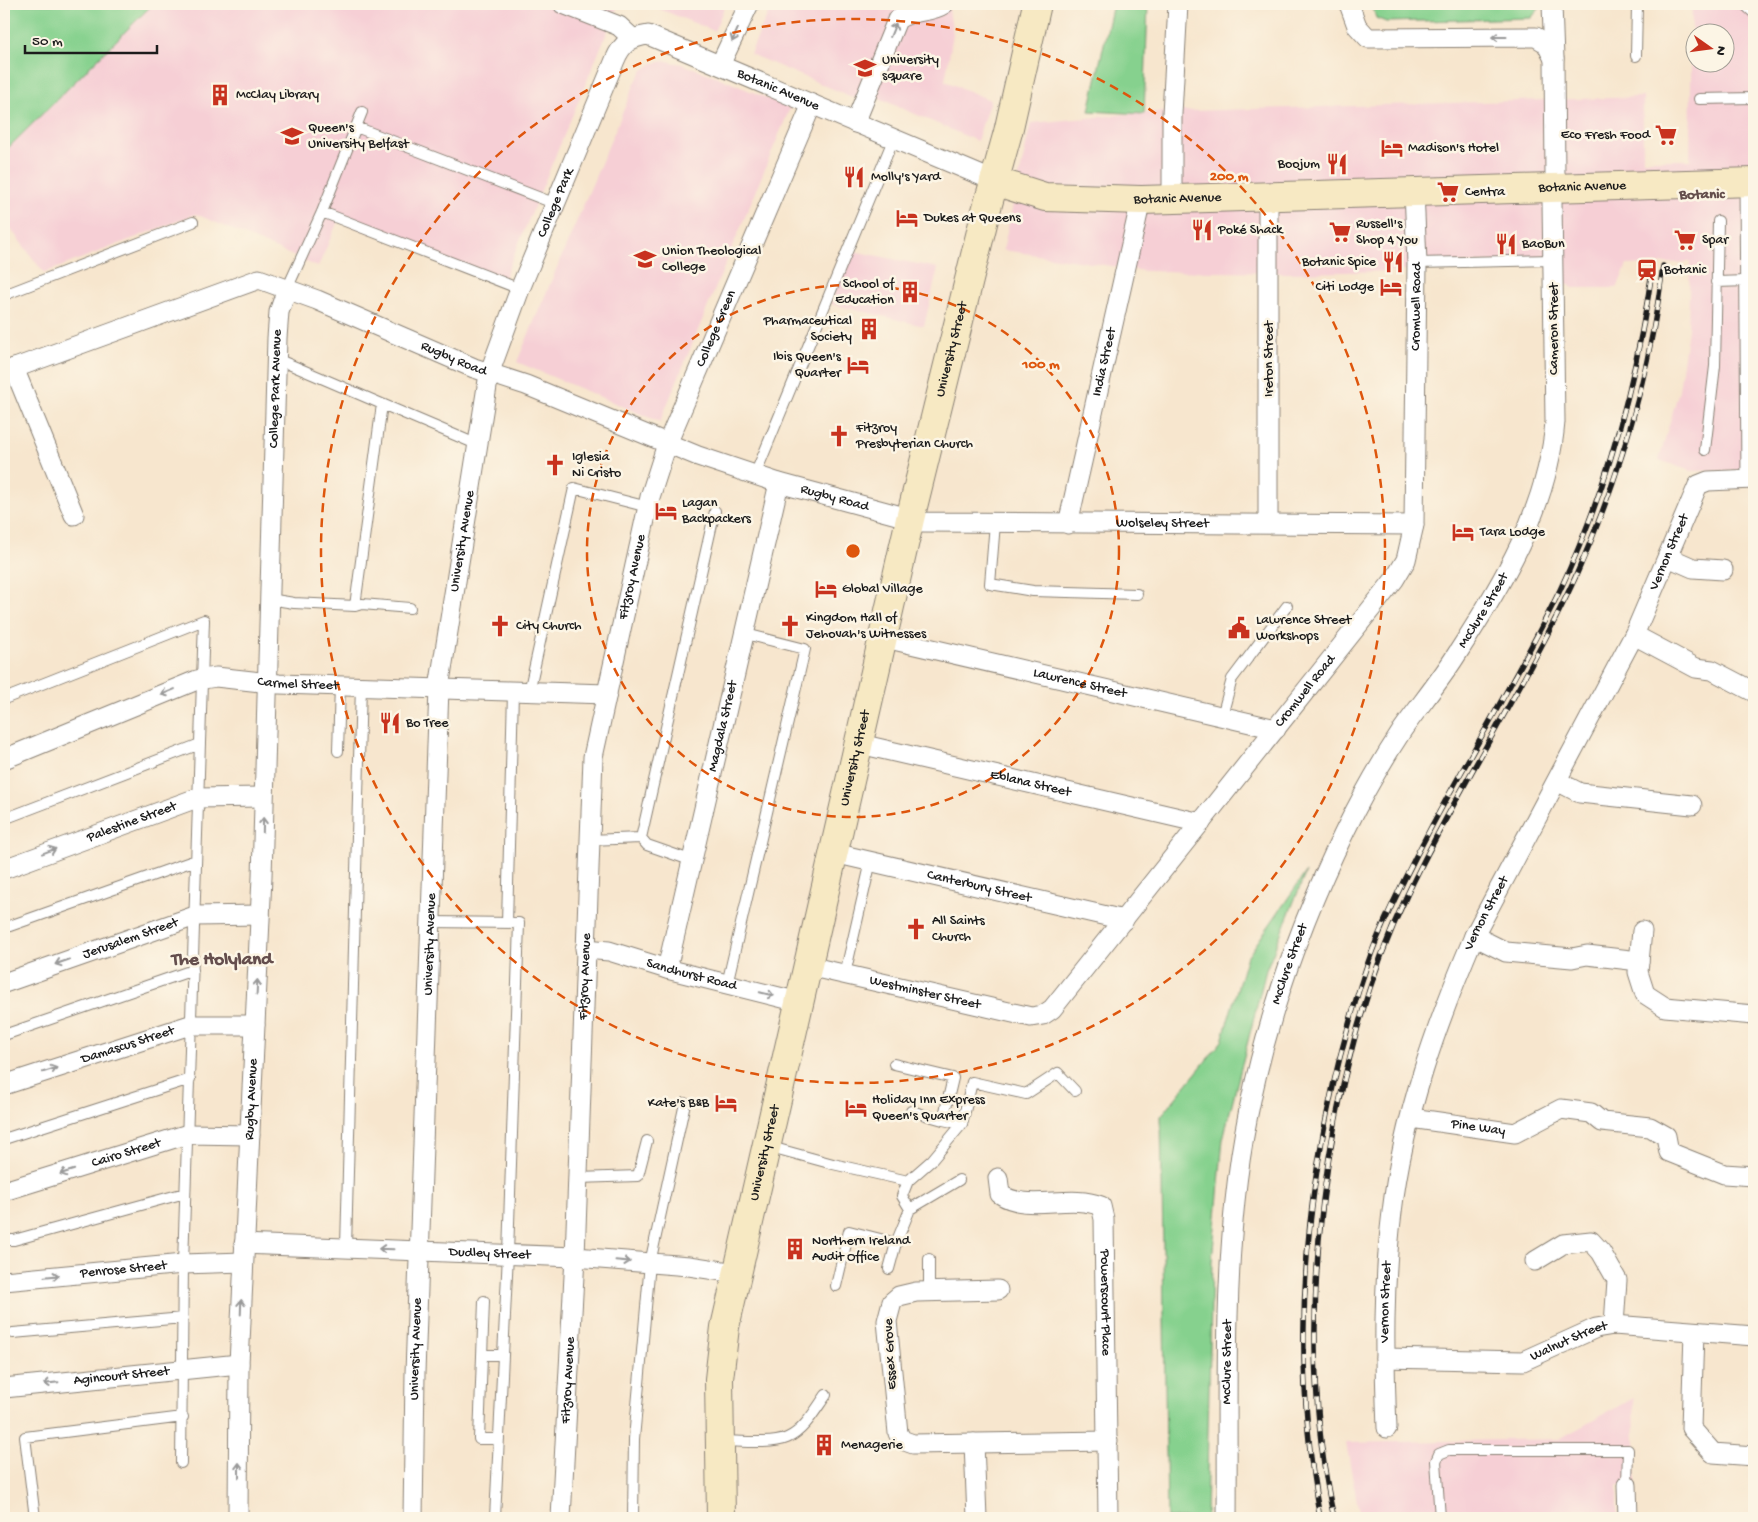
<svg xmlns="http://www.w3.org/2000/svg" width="1758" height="1522" font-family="'Gochi Hand',sans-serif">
<rect width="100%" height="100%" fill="#fcf5e5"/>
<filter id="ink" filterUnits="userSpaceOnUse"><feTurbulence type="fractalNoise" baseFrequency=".02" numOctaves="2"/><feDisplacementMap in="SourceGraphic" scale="10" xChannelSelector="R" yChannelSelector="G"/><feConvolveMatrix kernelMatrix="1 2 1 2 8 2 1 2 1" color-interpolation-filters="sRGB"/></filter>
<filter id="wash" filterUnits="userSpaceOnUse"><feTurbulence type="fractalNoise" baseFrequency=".0096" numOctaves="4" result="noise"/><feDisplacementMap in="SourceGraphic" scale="20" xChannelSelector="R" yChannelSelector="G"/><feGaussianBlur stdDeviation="1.12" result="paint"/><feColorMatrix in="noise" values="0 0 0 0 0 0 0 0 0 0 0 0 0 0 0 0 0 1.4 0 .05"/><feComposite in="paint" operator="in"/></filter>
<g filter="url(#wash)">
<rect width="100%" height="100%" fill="#f7e6ce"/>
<path fill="#f6cfd5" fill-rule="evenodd" d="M153,4H619L503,281L338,221L318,267L196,214L44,273L4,220V152Z
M647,4H726L714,31Z
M772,4H948L953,34L945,81L990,100L977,141L876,97H852L750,54Z
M1692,4H1754V470L1691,471L1659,460L1679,390L1688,329L1690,262L1627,265L1617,288H1573L1540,262L1432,263L1401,271L1288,273L1145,271L1003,250L1031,123L1156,112L1643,97V160H1690ZM1696,32H1726V62H1696Z
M666,61L682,64L715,76L790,108L660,422L517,362L635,83L642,71L653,63Z
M848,250L938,268L924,326L831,304Z
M1634,1398L1636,1485H1617V1518H1360L1346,1443L1559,1439Z"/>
<path fill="#86d18e" stroke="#517655" d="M4,4H153L4,152Z
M1113,4H1148L1144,114L1089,111Z
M1372,4H1539V9L1531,18L1386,22L1376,18Z
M1306,872L1266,970L1223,1139L1212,1261L1206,1518H1167L1161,1116L1222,1041L1246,959Z"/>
</g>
<g filter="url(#ink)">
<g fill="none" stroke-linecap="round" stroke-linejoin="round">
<g stroke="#8a8175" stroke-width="12">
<path id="lane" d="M1744,4L1754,13
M1636,56L1637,4
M1699,99L1754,98
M356,127L556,204
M322,212L520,289
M1417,263L1554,260
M1716,282L1748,281
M287,289L322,212L362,112
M4,295L193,222
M277,359L382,404
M1705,450L1715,366L1718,221
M755,475L893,140
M995,523L990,584L1033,591L1137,594
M269,599L294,603L355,606L382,404L476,444
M355,606L362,604L410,608
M529,692L574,488L648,507
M4,699L204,620L183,1264L181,1463
M1222,716L1232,679L1287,606
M338,751L340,685
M4,819L200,744
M641,838L715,511
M589,840L641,838L647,845L693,861
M430,922L519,923L508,1254L495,1518
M507,923L513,692
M4,928L196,860
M845,974L871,861
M727,984L805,649L746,634
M4,1035L193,970
M894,1064L953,1078L943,1120L962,1124
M911,1111L943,1120
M4,1139L190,1079
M767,1146L833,1164L908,1181L932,1160L962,1124L972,1082L1026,1094L1058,1073L1075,1091
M578,1178L638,1176L647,1141
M910,1209L959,1180
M4,1240H14L185,1193
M346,1247L361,685
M929,1259V1290
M889,1269L896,1243
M836,1286L849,1231L896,1243L910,1209L902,1196L908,1181
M484,1301L479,1439H499
M13,1333L183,1318
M482,1355H503
M721,1441C738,1441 771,1445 787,1438C804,1431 816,1409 826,1395
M35,1518L25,1437L183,1417
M633,1518L634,1439L650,1263L685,1103
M1440,1518L1436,1461L1439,1454L1449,1450H1628L1627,1485"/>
</g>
<g stroke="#8a8175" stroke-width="21">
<g id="street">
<path d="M563,4L619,26L632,38"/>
<path d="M1349,4L1357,26L1368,38L1536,37L1546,43L1554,59"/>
<path d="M720,65L749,4"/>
<path d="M855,123L897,20C911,9 929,14 944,4"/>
<path d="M1749,182L1751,479"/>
<path d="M1172,199V114L1178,4"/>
<path d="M14,368L74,515"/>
<path id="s1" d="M4,372L259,279L317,300L474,368L526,385L698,456L779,483L923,522L1414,525"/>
<path d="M1268,523V195"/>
<path id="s2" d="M1068,524L1141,200"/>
<path d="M1668,557L1693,568L1723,570"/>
<path d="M1634,635L1696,668L1712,670L1754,692"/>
<path id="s3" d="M885,638L1276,729"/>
<path id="s4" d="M860,744L1201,823"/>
<path id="s5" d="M4,759L197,680L216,677L279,684L607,694"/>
<path d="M1557,781L1580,793L1692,805"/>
<path id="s6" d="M834,853L1124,920"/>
<path id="s7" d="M4,869L197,798L263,797"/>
<path d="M1642,931L1638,972L1645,994L1665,1007L1754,1015"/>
<path d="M1474,936L1506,952L1572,958L1587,955L1639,961"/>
<path id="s8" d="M585,949L609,951L667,969L799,1002"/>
<path id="s9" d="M808,966L1031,1017L1043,1015L1052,1009L1394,580L1406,560L1414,525L1417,263L1414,190"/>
<path id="s10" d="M667,969L779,483"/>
<path id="s11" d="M4,983L195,916L260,915"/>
<path id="s12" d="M4,1085L190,1025H255"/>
<path id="s13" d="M1411,1118L1515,1133L1561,1109L1591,1113L1602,1122L1650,1127L1666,1136L1669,1152L1724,1174L1754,1176"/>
<path id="s14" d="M998,1178L1000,1194C1028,1213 1069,1193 1101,1206L1104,1219L1108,1518"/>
<path id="s15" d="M4,1191L188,1134L250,1135"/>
<path id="s16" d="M244,1244L575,1257L689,1266L736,1273"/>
<path d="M1535,1261L1563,1244L1591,1241L1601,1252L1617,1280L1614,1325"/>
<path id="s17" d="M4,1281L183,1264L243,1262"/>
<path d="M998,1290L916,1292L899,1296L892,1302L887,1321L898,1433L902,1440L913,1444L1108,1441"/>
<path d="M1694,1332L1691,1428L1713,1453L1754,1456"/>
<path id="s18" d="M1385,1358L1523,1361L1596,1328L1614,1325L1754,1336"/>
<path id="s19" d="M4,1388L239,1364"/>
<path id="s20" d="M1387,1428C1384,1356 1383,1284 1392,1212C1403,1117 1437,1023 1474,936L1634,635L1698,485L1708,481L1754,479"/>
<path d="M974,1443L977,1518"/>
<path d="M1627,1485L1628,1518"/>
<path id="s21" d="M238,1518L239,1364L262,877L277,338L279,312L287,289"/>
<path id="s22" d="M413,1518L415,1373L439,688L489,374L520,289L615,60C622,43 630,38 648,35L994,181"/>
<path id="s23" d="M561,1518L575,1257L593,757L650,497L667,444L812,104"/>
<path id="s24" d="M1227,1518C1228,1413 1224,1306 1235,1201C1248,1074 1289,945 1345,831C1362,796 1382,761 1403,729C1420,705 1439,682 1455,657C1501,586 1548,509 1555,422L1552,201L1555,178L1554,59L1552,4"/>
</g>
</g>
<g stroke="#8a8175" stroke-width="30">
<g id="secondary">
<path id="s25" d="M994,181L1045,197L1141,200L1754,182"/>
<path id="s26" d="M721,1518L719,1379L725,1327L910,519L986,211L1008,132L1037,4"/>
</g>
</g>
<use href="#lane" stroke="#fff" stroke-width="10"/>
<use href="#street" stroke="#fff" stroke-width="19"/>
<use href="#secondary" stroke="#f7e9c3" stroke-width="28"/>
<g stroke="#1c1c1c" stroke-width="5.5">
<path id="rail" d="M1320,1518C1292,1365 1302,1208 1340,1057C1352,1013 1364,967 1383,925C1434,809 1505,704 1560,590C1608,488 1637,377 1653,265
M1334,1518C1291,1328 1323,1072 1407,895C1458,787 1525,687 1575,578C1619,480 1650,373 1663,266"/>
</g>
<use href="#rail" stroke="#fcf5e5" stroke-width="4" stroke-dasharray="11" stroke-linecap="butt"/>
</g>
<defs><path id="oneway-shaft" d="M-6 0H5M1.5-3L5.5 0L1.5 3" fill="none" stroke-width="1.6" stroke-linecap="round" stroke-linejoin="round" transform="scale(1.25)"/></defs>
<g stroke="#999">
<use href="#oneway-shaft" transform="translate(893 30) rotate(-68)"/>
<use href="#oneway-shaft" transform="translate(735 35) rotate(114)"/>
<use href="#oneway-shaft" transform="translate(1499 37) rotate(180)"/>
<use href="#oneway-shaft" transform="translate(168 692) rotate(157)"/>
<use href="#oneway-shaft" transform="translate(263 825) rotate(-89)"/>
<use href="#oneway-shaft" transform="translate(49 851) rotate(-20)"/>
<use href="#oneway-shaft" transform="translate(62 962) rotate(161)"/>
<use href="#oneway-shaft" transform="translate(257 987) rotate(-87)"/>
<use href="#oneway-shaft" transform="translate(767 994) rotate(14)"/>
<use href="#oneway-shaft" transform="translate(50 1070) rotate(-18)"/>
<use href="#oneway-shaft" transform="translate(67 1172) rotate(163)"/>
<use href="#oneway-shaft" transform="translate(386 1249) rotate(-178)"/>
<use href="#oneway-shaft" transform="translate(623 1261) rotate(5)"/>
<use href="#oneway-shaft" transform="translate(52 1276) rotate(-5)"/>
<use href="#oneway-shaft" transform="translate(241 1307) rotate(-88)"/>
<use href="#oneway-shaft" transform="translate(51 1383) rotate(174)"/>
<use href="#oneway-shaft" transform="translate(239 1470) rotate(-90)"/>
</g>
</g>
<g fill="none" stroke="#de560d" stroke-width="2.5" stroke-dasharray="9 6">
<circle cx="853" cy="551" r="266"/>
<circle cx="853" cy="551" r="532"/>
</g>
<defs>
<g id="university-bare" transform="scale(1.725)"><path d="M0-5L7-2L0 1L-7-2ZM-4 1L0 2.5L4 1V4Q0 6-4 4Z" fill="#c8321e" stroke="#fcf5e5" stroke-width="2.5" paint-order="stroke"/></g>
<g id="building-bare" transform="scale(1.725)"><path d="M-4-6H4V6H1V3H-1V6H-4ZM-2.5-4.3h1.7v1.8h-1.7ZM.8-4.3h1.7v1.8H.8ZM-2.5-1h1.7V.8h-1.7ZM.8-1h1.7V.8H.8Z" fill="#c8321e" stroke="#fcf5e5" stroke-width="2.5" paint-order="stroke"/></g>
<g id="supermarket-bare" transform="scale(1.725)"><path d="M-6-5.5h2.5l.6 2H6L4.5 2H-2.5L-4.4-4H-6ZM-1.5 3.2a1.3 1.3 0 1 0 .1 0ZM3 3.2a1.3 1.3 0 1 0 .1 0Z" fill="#c8321e" stroke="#fcf5e5" stroke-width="2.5" paint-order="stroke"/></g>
<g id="hotel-bare" transform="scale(1.725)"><path d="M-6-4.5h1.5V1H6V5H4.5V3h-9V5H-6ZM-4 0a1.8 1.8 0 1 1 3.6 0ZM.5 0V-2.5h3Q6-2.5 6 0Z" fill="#c8321e" stroke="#fcf5e5" stroke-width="2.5" paint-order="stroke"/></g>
<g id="restaurant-bare" transform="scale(1.725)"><path d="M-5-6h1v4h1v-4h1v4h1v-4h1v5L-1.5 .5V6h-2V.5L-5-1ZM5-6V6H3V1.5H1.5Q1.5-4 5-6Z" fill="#c8321e" stroke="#fcf5e5" stroke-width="2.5" paint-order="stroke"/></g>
<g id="station-bare" transform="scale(1.725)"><path d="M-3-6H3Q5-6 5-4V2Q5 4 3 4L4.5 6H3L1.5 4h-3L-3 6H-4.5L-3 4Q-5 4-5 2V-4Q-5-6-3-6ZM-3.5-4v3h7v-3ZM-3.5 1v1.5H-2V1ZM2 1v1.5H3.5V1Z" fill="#c8321e" stroke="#fcf5e5" stroke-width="2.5" paint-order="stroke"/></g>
<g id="church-bare" transform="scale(1.725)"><path d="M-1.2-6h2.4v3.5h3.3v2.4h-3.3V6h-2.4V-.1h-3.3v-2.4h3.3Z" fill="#c8321e" stroke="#fcf5e5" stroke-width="2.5" paint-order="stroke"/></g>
<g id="civic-bare" transform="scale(1.725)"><path d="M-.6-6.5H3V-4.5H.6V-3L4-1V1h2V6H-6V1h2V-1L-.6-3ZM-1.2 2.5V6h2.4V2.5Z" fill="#c8321e" stroke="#fcf5e5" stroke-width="2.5" paint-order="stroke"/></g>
</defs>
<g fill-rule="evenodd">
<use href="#university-bare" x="865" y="68"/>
<use href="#building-bare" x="220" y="95"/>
<use href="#supermarket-bare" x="1666" y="135"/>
<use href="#university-bare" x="292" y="136"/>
<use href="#hotel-bare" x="1392" y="148"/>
<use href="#restaurant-bare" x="1337" y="164"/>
<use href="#restaurant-bare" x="854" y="177"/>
<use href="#supermarket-bare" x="1448" y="192"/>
<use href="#hotel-bare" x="907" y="218"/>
<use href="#restaurant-bare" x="1202" y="230"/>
<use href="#supermarket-bare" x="1340" y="232"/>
<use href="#supermarket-bare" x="1685" y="240"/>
<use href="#restaurant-bare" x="1506" y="244"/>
<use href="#university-bare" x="645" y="259"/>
<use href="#restaurant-bare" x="1393" y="262"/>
<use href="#station-bare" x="1647" y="270"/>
<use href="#hotel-bare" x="1391" y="287"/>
<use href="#building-bare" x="910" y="292"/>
<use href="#building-bare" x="869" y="329"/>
<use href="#hotel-bare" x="858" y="365"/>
<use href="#church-bare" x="839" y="436"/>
<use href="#church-bare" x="555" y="465"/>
<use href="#hotel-bare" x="666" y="511"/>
<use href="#hotel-bare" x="1463" y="532"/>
<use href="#hotel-bare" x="826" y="589"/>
<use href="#church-bare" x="500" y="626"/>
<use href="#church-bare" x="790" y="626"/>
<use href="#civic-bare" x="1239" y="628"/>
<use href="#restaurant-bare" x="390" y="723"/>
<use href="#church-bare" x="916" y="929"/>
<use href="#hotel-bare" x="726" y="1103"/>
<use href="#hotel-bare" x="856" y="1108"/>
<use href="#building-bare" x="795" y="1249"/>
<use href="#building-bare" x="824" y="1445"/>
</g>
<g text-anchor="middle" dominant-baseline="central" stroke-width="5" stroke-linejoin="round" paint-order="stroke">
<g font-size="14" fill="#1c1c1c" stroke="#fcf5e5" text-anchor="start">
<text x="882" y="60">University<tspan x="882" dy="16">square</tspan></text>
<text x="236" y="95">McClay Library</text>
<text x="308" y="128">Queen's<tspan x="308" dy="16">University Belfast</tspan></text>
<text x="1650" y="135" text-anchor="end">Eco Fresh Food</text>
<text x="1408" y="148">Madison's Hotel</text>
<text x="1320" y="164" text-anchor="end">Boojum</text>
<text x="871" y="177">Molly's Yard</text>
<text x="1465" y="192">Centra</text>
<text x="924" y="218">Dukes at Queens</text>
<text x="1356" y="224">Russell's<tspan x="1356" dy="16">Shop 4 You</tspan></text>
<text x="1218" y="230">Poké Shack</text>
<text x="1702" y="240">Spar</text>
<text x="1522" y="244">BaoBun</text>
<text x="662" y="251">Union Theological<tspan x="662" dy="16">College</tspan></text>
<text x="1376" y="262" text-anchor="end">Botanic Spice</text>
<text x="1664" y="270">Botanic</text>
<text x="894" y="284" text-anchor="end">School of<tspan x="894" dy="16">Education</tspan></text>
<text x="1374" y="287" text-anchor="end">Citi Lodge</text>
<text x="852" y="321" text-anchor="end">Pharmaceutical<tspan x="852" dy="16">Society</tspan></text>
<text x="841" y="357" text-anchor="end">Ibis Queen's<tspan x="841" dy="16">Quarter</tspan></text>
<text x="856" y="428">Fitzroy<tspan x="856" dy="16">Presbyterian Church</tspan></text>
<text x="572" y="457">Iglesia<tspan x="572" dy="16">Ni Cristo</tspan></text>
<text x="682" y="503">Lagan<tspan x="682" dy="16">Backpackers</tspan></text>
<text x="1480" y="532">Tara Lodge</text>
<text x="842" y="589">Global Village</text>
<text x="806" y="618">Kingdom Hall of<tspan x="806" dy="16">Jehovah's Witnesses</tspan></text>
<text x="1256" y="620">Lawrence Street<tspan x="1256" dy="16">Workshops</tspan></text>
<text x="516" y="626">City Church</text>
<text x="406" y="723">Bo Tree</text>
<text x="932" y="921">All Saints<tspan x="932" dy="16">Church</tspan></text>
<text x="872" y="1100">Holiday Inn Express<tspan x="872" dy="16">Queen's Quarter</tspan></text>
<text x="709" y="1103" text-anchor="end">Kate's B&amp;B</text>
<text x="812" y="1241">Northern Ireland<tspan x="812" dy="16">Audit Office</tspan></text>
<text x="841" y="1445">Menagerie</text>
</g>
<g font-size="14" fill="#1c1c1c" stroke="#fcf5e5">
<text stroke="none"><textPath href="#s22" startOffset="1672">Botanic Avenue</textPath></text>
<text stroke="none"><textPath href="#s25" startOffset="591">Botanic Avenue</textPath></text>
<text stroke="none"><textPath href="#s25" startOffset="186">Botanic Avenue</textPath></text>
<text stroke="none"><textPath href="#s22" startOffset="1332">College Park</textPath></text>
<text stroke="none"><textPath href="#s9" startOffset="1078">Cromwell Road</textPath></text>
<text stroke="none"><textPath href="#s23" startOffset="1209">College Green</textPath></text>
<text transform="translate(1554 329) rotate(-90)">Cameron Street</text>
<text stroke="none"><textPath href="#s26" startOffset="1195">University Street</textPath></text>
<text stroke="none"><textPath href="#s1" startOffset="482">Rugby Road</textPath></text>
<text transform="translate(1269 359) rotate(-90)">Ireton Street</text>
<text stroke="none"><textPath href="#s2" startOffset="166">India Street</textPath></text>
<text stroke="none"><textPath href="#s21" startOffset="1130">College Park Avenue</textPath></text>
<text stroke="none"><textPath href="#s1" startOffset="888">Rugby Road</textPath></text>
<text stroke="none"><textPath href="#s1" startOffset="1219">Wolseley Street</textPath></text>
<text stroke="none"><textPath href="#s22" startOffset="979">University Avenue</textPath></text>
<text stroke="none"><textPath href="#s20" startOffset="936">Vernon Street</textPath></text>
<text stroke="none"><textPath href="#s23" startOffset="946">Fitzroy Avenue</textPath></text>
<text stroke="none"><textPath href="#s24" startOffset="966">McClure Street</textPath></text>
<text stroke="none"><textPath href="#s5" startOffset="310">Carmel Street</textPath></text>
<text stroke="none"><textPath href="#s3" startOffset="200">Lawrence Street</textPath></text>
<text stroke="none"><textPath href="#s9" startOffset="658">Cromwell Road</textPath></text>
<text stroke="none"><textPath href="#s10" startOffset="249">Magdala Street</textPath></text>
<text stroke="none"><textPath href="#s26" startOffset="775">University Street</textPath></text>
<text stroke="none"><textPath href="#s4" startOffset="175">Eblana Street</textPath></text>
<text stroke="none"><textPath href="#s7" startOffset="136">Palestine Street</textPath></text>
<text stroke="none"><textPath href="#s6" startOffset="149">Canterbury Street</textPath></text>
<text stroke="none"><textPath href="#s20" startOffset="531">Vernon Street</textPath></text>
<text stroke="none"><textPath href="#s11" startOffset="134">Jerusalem Street</textPath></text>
<text stroke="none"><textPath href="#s22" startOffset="574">University Avenue</textPath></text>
<text stroke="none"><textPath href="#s24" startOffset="561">McClure Street</textPath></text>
<text stroke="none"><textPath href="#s8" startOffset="110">Sandhurst Road</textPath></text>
<text stroke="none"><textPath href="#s23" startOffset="542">Fitzroy Avenue</textPath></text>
<text stroke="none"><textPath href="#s9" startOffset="120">Westminster Street</textPath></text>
<text stroke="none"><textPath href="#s12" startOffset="130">Damascus Street</textPath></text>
<text stroke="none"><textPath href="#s21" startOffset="419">Rugby Avenue</textPath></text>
<text stroke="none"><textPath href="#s13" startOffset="68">Pine Way</textPath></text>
<text stroke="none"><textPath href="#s26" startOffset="370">University Street</textPath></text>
<text stroke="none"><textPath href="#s15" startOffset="128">Cairo Street</textPath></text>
<text stroke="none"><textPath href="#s16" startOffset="246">Dudley Street</textPath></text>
<text stroke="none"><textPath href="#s17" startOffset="120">Penrose Street</textPath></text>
<text stroke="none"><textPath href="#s20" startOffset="126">Vernon Street</textPath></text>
<text stroke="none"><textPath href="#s14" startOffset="216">Powerscourt Place</textPath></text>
<text stroke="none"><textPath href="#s18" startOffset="188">Walnut Street</textPath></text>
<text stroke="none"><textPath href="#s22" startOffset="169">University Avenue</textPath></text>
<text transform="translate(891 1354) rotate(-93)">Essex Grove</text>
<text stroke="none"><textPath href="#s24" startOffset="156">McClure Street</textPath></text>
<text stroke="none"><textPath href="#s19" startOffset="118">Agincourt Street</textPath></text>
<text stroke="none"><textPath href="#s23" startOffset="138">Fitzroy Avenue</textPath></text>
</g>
<g font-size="15" font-weight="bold" fill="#644e4d" stroke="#fcf5e5">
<text x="1702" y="195">Botanic</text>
</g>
<g font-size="19" font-weight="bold" fill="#644e4d" stroke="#fcf5e5">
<text x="222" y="960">The Holyland</text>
</g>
</g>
<circle cx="853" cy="551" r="8" fill="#de560d" stroke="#fcf5e5" stroke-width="2.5"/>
<g font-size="15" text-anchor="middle" font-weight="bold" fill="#de560d" stroke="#fcf5e5" stroke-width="5" stroke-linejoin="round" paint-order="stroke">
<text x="1229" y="180">200 m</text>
<text x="1041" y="368">100 m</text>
</g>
<rect width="1758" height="1522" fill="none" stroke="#fcf5e5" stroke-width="20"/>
<g transform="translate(1710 48) rotate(104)"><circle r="24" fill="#fcf5e5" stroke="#a29e95"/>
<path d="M0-4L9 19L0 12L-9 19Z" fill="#c8321e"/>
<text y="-8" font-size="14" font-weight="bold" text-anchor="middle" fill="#1c1c1c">N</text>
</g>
<path d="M25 45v8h132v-8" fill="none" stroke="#1c1c1c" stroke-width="2.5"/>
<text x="32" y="45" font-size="15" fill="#1c1c1c" stroke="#fcf5e5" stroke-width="4" paint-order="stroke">50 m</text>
</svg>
